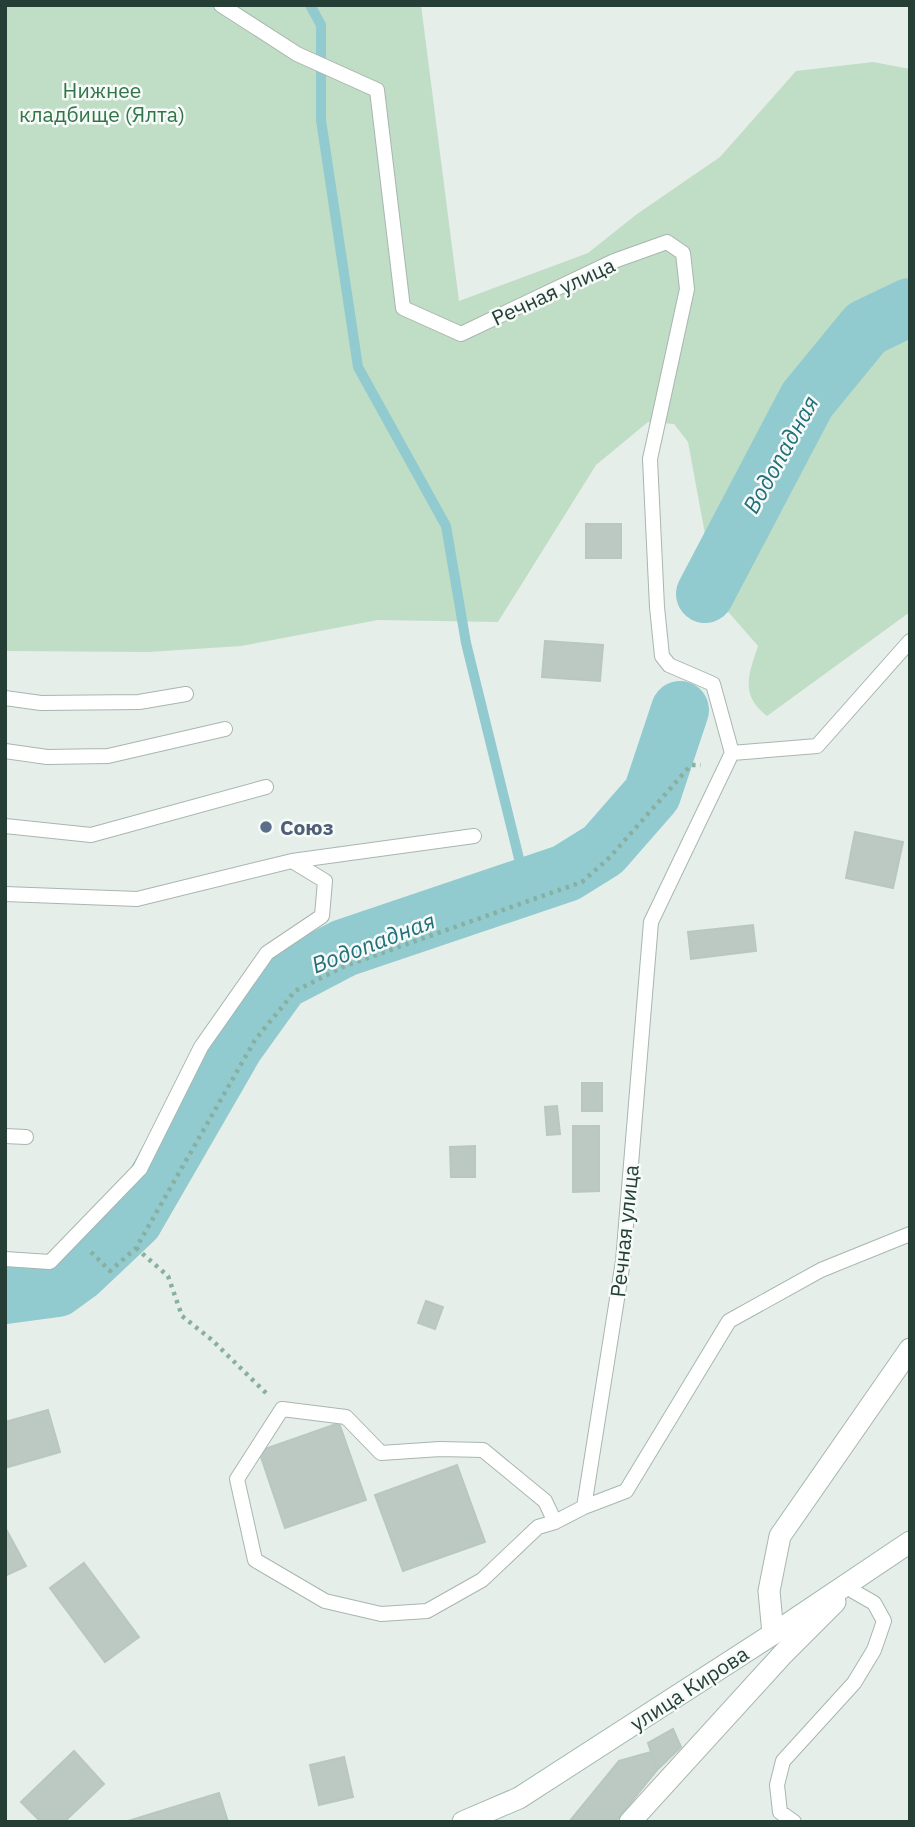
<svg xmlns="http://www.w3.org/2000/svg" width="915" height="1827" font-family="'IBM Plex Sans',sans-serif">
<rect width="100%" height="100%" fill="#e6eeea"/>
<path fill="#c0ddc6" d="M5,5H421L459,301L588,253L637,214L720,157L796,71L873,62L910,69V612L767,716C739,694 749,674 758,646L717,599L688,442L674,424L648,422L596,465L498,622L378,620L241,646L148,652L5,651Z"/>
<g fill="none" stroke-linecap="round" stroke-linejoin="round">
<path stroke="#91cacf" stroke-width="10" d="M310,5L321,25V120L358,367L446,526L466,643L526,887"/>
<path stroke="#91cacf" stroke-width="58" d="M705,594L807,400L866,328L910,307
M5,1295L57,1288L79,1272L134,1220L235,1045L281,981L344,948L566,873L603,850L652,794L680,710"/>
</g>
<path fill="#bbc9c2" stroke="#b8c7c0" stroke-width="2" d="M586,524H621V558H586Z
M545,641L603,645L600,681L542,677Z
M855,832L903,842L893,888L846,878Z
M753,925L756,951L691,959L688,932Z
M582,1083H602V1111H582Z
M557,1106L560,1134L547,1135L545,1107Z
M573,1126H599V1191L573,1192Z
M475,1146V1177H451L450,1147Z
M426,1301L443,1307L435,1329L418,1323Z
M48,1410L60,1452L5,1468V1422Z
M339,1423L366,1500L285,1528L259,1451Z
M457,1465L485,1542L403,1571L375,1495Z
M6,1529L26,1566L5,1576V1530Z
M84,1563L139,1637L105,1662L50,1588Z
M673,1729L681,1747L657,1770L648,1743Z
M74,1751L104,1784L64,1822H41L21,1802Z
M651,1752L657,1770L615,1822H569L619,1761Z
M344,1757L353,1797L319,1805L310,1765Z
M219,1793L228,1822H125Z"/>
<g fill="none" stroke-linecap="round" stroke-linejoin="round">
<g stroke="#a8b6b0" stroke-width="16">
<path id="lane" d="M221,5L297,54L377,90L403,308L461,334L614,261L667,242L683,253L687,289L650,459L657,607L662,656L669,665L713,684L732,753
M910,641L817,746L732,753L651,922L623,1261L584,1507L626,1491L729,1321L821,1270L910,1234
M5,698L41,703L139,702L186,694
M5,751L47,757L108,756L225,729
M5,826L91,835L266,787
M292,861L474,836
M5,894L137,899L292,861L325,881L322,916L267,953L201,1047L140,1169L50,1262L5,1259
M5,1136L26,1137
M555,1522L545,1501L483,1450L440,1449L381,1453L346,1417L282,1409L237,1479L255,1560L325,1601L381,1614L427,1611L482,1580L538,1527L555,1522L584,1507
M794,1822L780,1812L777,1785L783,1761L854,1683L874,1650L884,1621L874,1603L853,1591"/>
</g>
<g stroke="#a8b6b0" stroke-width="23">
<path id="street" d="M773,1634L769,1591L780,1536L910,1349
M630,1822L783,1654L835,1602"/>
</g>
<g stroke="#a4b9b1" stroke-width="23">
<path id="secondary" d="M463,1822L519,1798L773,1634L910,1542"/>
</g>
<path stroke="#88b0a0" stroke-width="4.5" stroke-dasharray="3.5 5" stroke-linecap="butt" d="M136,1248L168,1276L182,1316L212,1340L266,1393
M91,1252L110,1271L136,1248L255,1040L295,991L345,966L582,882L610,857L691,765H701"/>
<use href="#lane" stroke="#fff" stroke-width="14"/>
<use href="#street" stroke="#fff" stroke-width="21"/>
<use href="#secondary" stroke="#fff" stroke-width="21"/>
</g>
<circle fill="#5c6f8a" stroke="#f6faf8" stroke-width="2.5" cx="266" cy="827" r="7"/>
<g text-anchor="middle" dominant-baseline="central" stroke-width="5" stroke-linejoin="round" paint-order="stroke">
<g font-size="21" fill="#317447" stroke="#f6faf8">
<text x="102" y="90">Нижнее<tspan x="102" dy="24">кладбище (Ялта)</tspan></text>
</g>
<g font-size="21" fill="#253f36" stroke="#f6faf8">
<text transform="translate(553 291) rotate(-25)">Речная улица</text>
<text transform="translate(624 1231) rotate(-84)">Речная улица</text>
<text transform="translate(689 1688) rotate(-33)">улица Кирова</text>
</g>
<g font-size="21" font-weight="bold" fill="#4e5e75" stroke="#f6faf8" text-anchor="start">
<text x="280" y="827">Союз</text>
</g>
<g font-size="23" font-style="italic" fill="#227079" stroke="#f6faf8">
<text transform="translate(780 454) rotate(-61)">Водопадная</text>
<text transform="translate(373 942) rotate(-21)">Водопадная</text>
</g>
</g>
<rect width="915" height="1827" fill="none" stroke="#253f36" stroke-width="14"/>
</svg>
